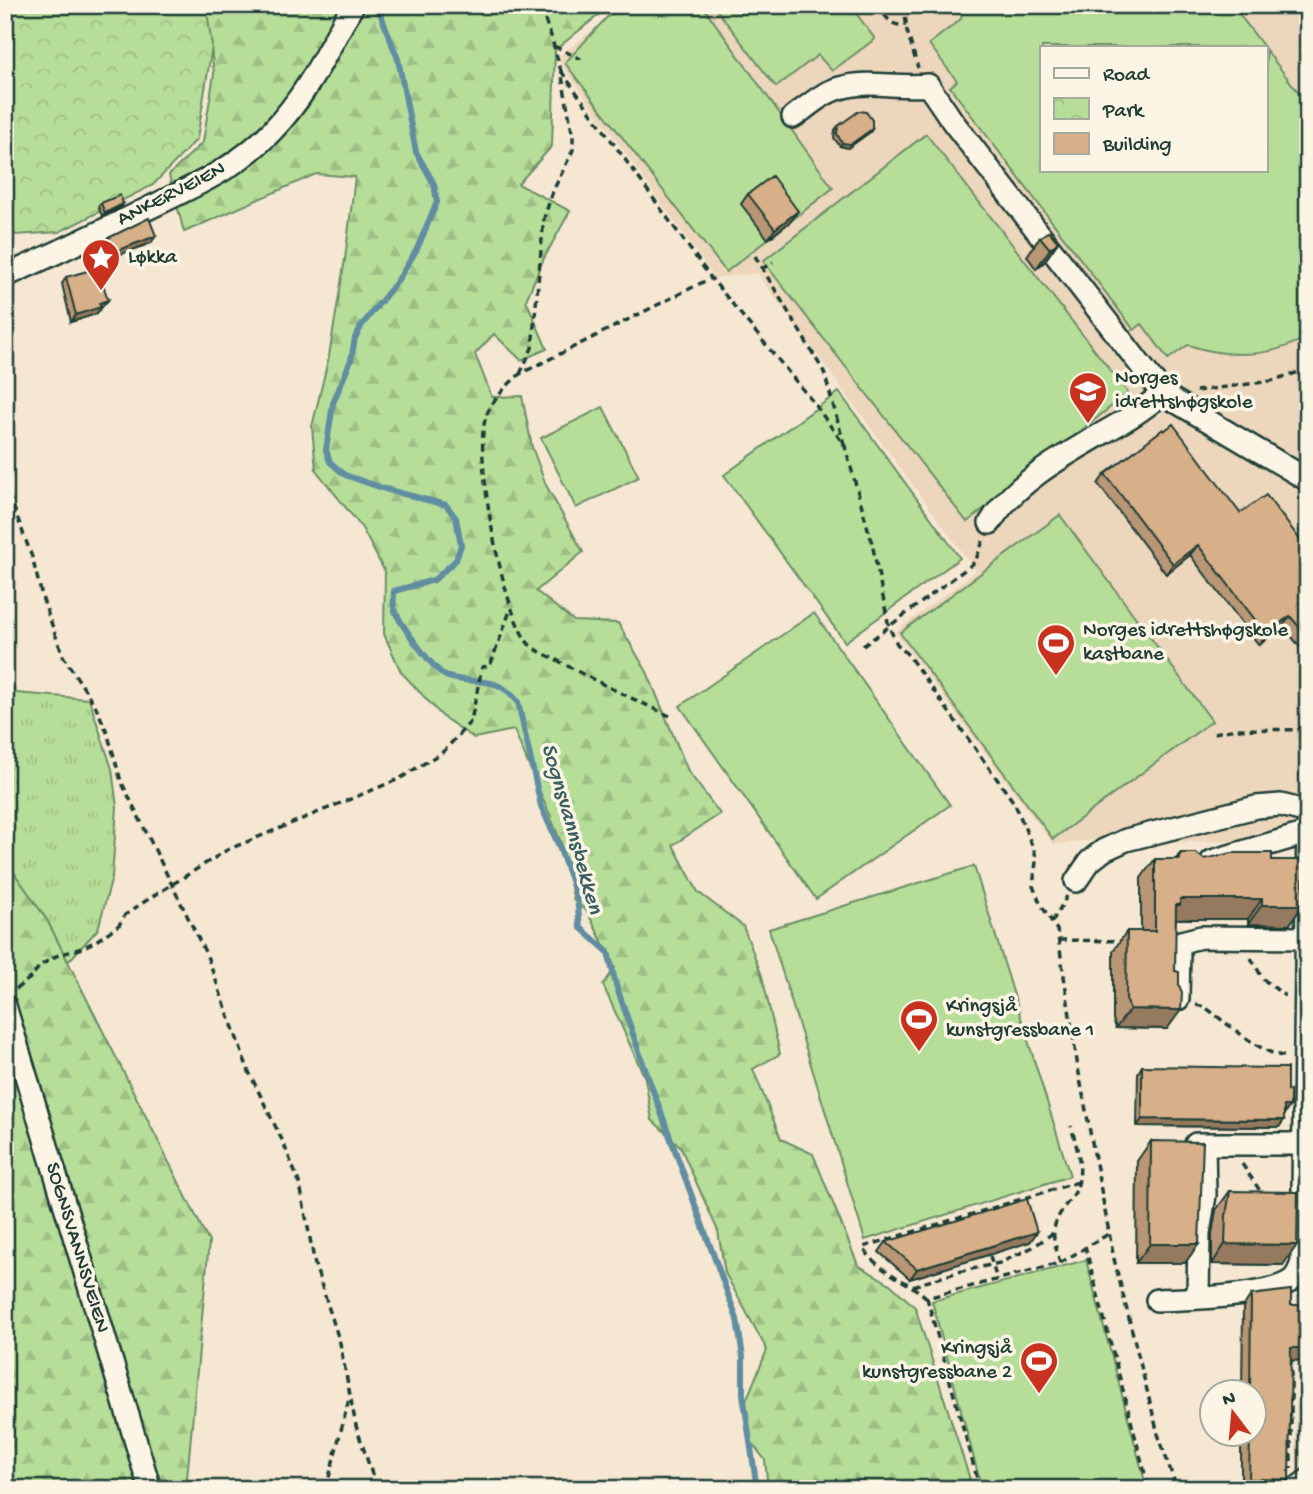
<svg xmlns="http://www.w3.org/2000/svg" width="1313" height="1494" font-family="'Gochi Hand',sans-serif">
	<style>
		.built { fill: #ecd6bc; fill-rule: evenodd }
		.grass { fill: url(#grass-tufts); stroke: #6b8e66; stroke-width: 2 }
		.forest { fill: url(#forest-firs); stroke: #6b8e66; stroke-width: 2 }
		.park { fill: url(#park-crowns); stroke: #6b8e66; stroke-width: 2 }
		.pitch { fill: #b7de99; stroke: #6b8e66; stroke-width: 2 }
		.lines { fill: none; stroke-linecap: round; stroke-linejoin: round }
		.stream { stroke: #608da1; stroke-width: 6 }
		.minor-casing { stroke: #1f3d34; stroke-width: 26 }
		.path { stroke: #1f3d34; stroke-width: 3.5; stroke-dasharray: 7 5; stroke-linecap: butt }
		.minor { stroke: #fcf5e5; stroke-width: 21 }
		.wall { fill: #b99675; stroke: #1f3d34; stroke-width: 2 }
		.shaded-wall { fill: #967a5f; stroke: #1f3d34; stroke-width: 2 }
		.building { fill: #d7af88; stroke: #1f3d34; stroke-width: 2 }
		.labels { text-anchor: middle; dominant-baseline: central; stroke-width: 7; stroke-linejoin: round; paint-order: stroke }
		.street-label { font-size: 21px; fill: #1f3d34; stroke: #fcf5e5 }
		.poi-label { font-size: 21px; fill: #1f3d34; stroke: #fcf5e5; text-anchor: start }
		.water-label { font-size: 23px; font-style: italic; fill: #3a5e62; stroke: #fcf5e5 }
	</style>
	<defs>
		<pattern id="grass-tufts" width="24" height="20" patternUnits="userSpaceOnUse" patternTransform="scale(1.75)"><rect width="24" height="20" fill="#b7de99"/><path d="M3 7l-1-3M5 7V3M7 7l1-3M15 17l-1-3M17 17v-4M19 17l1-3" fill="none" stroke="#9dbf84"/></pattern>
		<pattern id="forest-firs" width="22" height="20" patternUnits="userSpaceOnUse" patternTransform="scale(1.75)"><rect width="22" height="20" fill="#b7de99"/><path d="M5 1l3.5 6h-7zM16 11l3.5 6h-7z" fill="#9dbf84"/></pattern>
		<pattern id="park-crowns" width="20" height="18" patternUnits="userSpaceOnUse" patternTransform="scale(1.75)"><rect width="20" height="18" fill="#b7de99"/><path d="M2 6a3 3 0 1 1 6 0M12 15a3 3 0 1 1 6 0" fill="none" stroke="#9dbf84"/></pattern>
	</defs>
	<rect width="100%" height="100%" fill="#f5e7d2"/>
	<filter id="ink" filterUnits="userSpaceOnUse"><feTurbulence type="fractalNoise" baseFrequency=".0143" numOctaves="2"/><feDisplacementMap in="SourceGraphic" scale="14" xChannelSelector="R" yChannelSelector="G"/><feConvolveMatrix kernelMatrix="1 2 1 2 8 2 1 2 1" color-interpolation-filters="sRGB"/></filter>
	<g filter="url(#ink)">
		<path class="built" d="M625,5H1308V839L1150,843L1090,840L1054,845L895,632L976,571L757,273L715,278L557,58ZM1042,47H1266V170H1042Z
			M1308,1273V1472L1296,1481L1297,1283Z"/>
		<path class="grass" d="M5,672L16,693L89,699L112,769L117,807L112,877L98,929L68,962L47,920L12,870L5,809Z"/>
		<path class="forest" d="M206,5H611L555,50L552,146L518,184L570,211L543,260L526,300L547,349L521,360L494,334L475,354L492,397L522,396L532,447L546,485L583,552L536,591L574,621L618,623L647,672L688,771L720,814L673,845L698,892L743,926L762,976L780,1054L753,1069L781,1139L813,1154L858,1265L890,1284L915,1307L973,1489H768L765,1460L748,1438L746,1401L767,1350L725,1273L718,1231L680,1146L652,1120L645,1078L603,985L615,968L587,911L574,901L561,842L514,730L474,738L443,717L401,672L384,634L385,572L362,528L316,470L312,427L329,356L345,259L355,177L316,174L184,232L169,175L203,142L214,74Z
			M5,809L12,870L47,920L209,1242L186,1489H5Z"/>
		<path class="park" d="M5,5H206L212,46L197,139L153,185L59,232L16,235L5,225Z"/>
		<path class="pitch" d="M629,5H702L833,188L726,272L565,63L607,17Z
			M713,5H850L875,39L832,71L818,55L776,87Z
			M963,5H1232L1264,47H1042V170H1266V50L1308,105V336C1270,359 1229,358 1188,345L1168,359L1142,324L1134,330L950,87L957,81L929,44L961,19Z
			M926,134L1128,393L967,522L763,261Z
			M839,392L960,558L845,642L724,475Z
			M603,407L639,477L576,508L541,438Z
			M1060,515L1212,721L1053,839L900,633Z
			M814,613L950,805L816,899L680,706Z
			M974,866L1070,1176L865,1240L769,929Z
			M1086,1260L1147,1489H982L932,1301Z"/>
		<g class="lines">
			<path class="stream" d="M377,5L398,59L416,152L434,184L437,202L417,249L398,280L362,325L355,338L351,360L333,403L326,450L330,462L345,475L385,489L446,505L456,518L461,545L456,560L434,580L394,591C394,596 393,603 394,608C398,621 435,673 448,677C477,685 497,674 518,702L541,806L558,844L577,897L580,927L608,952L616,985L644,1066L737,1319L743,1357V1394L757,1489"/>
			<defs>
				<path id="minor" d="M793,117C807,107 823,92 840,88C869,79 899,89 928,85L953,122L1163,394L1308,480
					M5,276C51,256 96,234 141,212C191,187 232,172 272,131C308,94 328,49 353,5
					M990,523C1018,476 1081,447 1127,419C1140,412 1151,402 1163,394
					M1212,861L1307,833
					M1076,881L1090,861L1104,850L1126,840L1256,807L1281,805L1308,812
					M1178,999L1179,950L1181,942L1201,937L1305,938
					M5,1006L150,1489
					M1196,1144H1303
					M1198,1298L1199,1233L1205,1195L1204,1144
					M1157,1300C1186,1299 1270,1297 1292,1280C1297,1276 1300,1268 1302,1262L1308,824
					M1296,1489L1308,1480"/>
			</defs>
			<use href="#minor" class="minor-casing"/>
			<path class="path" d="M877,5C887,17 890,27 906,25
				M904,5L907,31L918,68
				M554,46L581,59
				M561,71L711,278L813,402L845,446L872,543L889,627L897,644L908,655L1015,804L1035,853L1036,862L1033,886L1040,903L1057,930L1078,1068L1114,1259L1158,1434L1177,1489
				M755,256L824,372L844,444
				M762,269L773,262
				M520,374L532,348L544,218L553,191L573,150V137L561,71L551,36L539,5
				M1196,391L1271,381L1308,369
				M5,484L32,557L43,600L63,656L96,707L107,732L121,781L207,956L249,1072L283,1142L300,1185L315,1265L340,1343L356,1426L377,1489
				M863,646L975,562L983,541
				M670,716C631,698 592,680 555,659C547,655 534,650 528,643C503,613 474,458 485,420C490,402 506,386 520,374L711,278
				M1214,733L1236,729L1308,730
				M1052,922L1067,896
				M1059,940L1123,941
				M1251,958L1263,979L1285,996
				M16,989L30,978L41,965L56,956L82,948L96,941L119,925L125,915L144,902L227,850L399,779L444,751L471,721L482,667L490,666L511,608
				M1196,1005L1205,1007C1224,1021 1263,1055 1284,1056
				M1242,1164L1263,1195
				M1085,1246L1149,1489
				M990,1256L997,1280
				M1060,1263C1052,1233 1049,1229 1067,1203C1072,1197 1077,1191 1078,1184C1083,1164 1076,1145 1071,1126
				M913,1286L958,1272L1000,1263L1033,1247L1053,1233
				M927,1298C906,1279 877,1272 863,1247L1078,1182
				M1291,1358V1469
				M326,1489L349,1399
				M980,1489L927,1298L1060,1263L1110,1233"/>
			<use href="#minor" class="minor"/>
		</g>
		<path class="wall" d="M838,126L872,129L870,132L848,148L840,146L834,138L835,130Z
			M748,194L798,211L791,221L768,239L741,204Z
			M101,203L123,204L121,207L102,216L98,206Z
			M1040,237L1058,242L1044,262L1036,269L1027,256Z
			M100,242L151,243L100,262L95,249Z
			M66,277L108,300L96,314L71,322L62,284Z
			M1105,474L1240,513L1308,550V657L1283,626L1259,645L1190,555L1166,574L1098,484Z
			M1180,853L1204,859L1272,860L1303,905L1289,925L1248,924V919H1176L1167,1029L1116,1028L1113,1019V951L1127,931H1141V878L1155,859H1176Z
			M1142,1066L1285,1113H1284V1120L1279,1127L1137,1126L1138,1073Z
			M1151,1141L1185,1263H1136L1137,1161Z
			M1230,1191L1283,1265L1212,1264V1234L1216,1210Z
			M1037,1232L1030,1242L910,1279L879,1252L886,1242Z
			M1251,1295L1291,1305H1308V1361L1290,1360L1283,1489H1241V1434H1254V1392H1242L1243,1307Z"/>
		<path class="shaded-wall" d="M872,129L870,132L848,148L840,146L842,143Z
			M123,204L121,207L102,216L105,213Z
			M798,211L791,221L768,239L775,229Z
			M156,236L151,243L100,262L105,255Z
			M1058,242L1044,262L1036,269L1050,249Z
			M108,300L96,314L71,322L76,315L99,303Z
			M1198,545L1190,555L1166,574L1173,564Z
			M1290,616L1283,626L1259,645L1266,634Z
			M1180,899H1262L1248,919H1170Z
			M1262,905H1303L1289,925L1248,924Z
			M1130,1009L1181,1010L1167,1029L1116,1028Z
			M1284,1106H1290L1285,1113H1279Z
			M1142,1119L1284,1120L1279,1127L1137,1126Z
			M1037,1232L1030,1242L910,1279L917,1269Z
			M1150,1244H1199L1185,1263H1136Z
			M1225,1244L1297,1245L1283,1265L1212,1264Z
			M1291,1348H1308V1361L1282,1360Z
			M1249,1479L1289,1480L1283,1489H1243Z"/>
		<path class="building" d="M859,111L866,112L872,120V129L851,144L842,143L837,134L838,126Z
			M772,176L798,211L775,229L748,194Z
			M120,195L123,204L105,213L101,203Z
			M149,218L156,236L105,255L100,242Z
			M1049,231L1058,242L1050,249L1040,237Z
			M98,268L108,300L99,303L101,307L76,315L66,277Z
			M1173,424L1240,513L1266,495L1308,550V638L1290,616L1266,634L1198,545L1173,564L1105,474L1163,429L1164,431Z
			M1180,853H1196L1204,859L1232,853H1272V860H1303V905H1262V899H1180V905H1176L1175,971L1179,972V985L1182,993L1181,1010L1130,1009L1126,999L1127,931H1155V859H1180Z
			M1142,1066L1287,1068V1091L1290,1090V1106H1284V1120L1142,1119Z
			M1151,1141L1203,1142L1199,1244H1150Z
			M1230,1191L1298,1192L1297,1245L1225,1244L1226,1215Z
			M1027,1199L1037,1232L917,1269L886,1242Z
			M1291,1290V1305H1308V1348H1291L1289,1480L1249,1479L1250,1434H1254V1392H1250L1251,1295Z"/>
	</g>
	<defs>
		<symbol id="sight-pin" viewBox="-11 -11 22 30"><path d="M0 17L-7.5 6A9.5 9.5 0 1 1 7.5 6Z" fill="#c8321e" stroke="#fcf5e5"/><path d="M0-6L1.8-2.2L6-1.7L2.9 1.2L3.7 5.4L0 3.3L-3.7 5.4L-2.9 1.2L-6-1.7L-1.8-2.2Z" fill="#fff"/></symbol>
		<symbol id="university-pin" viewBox="-11 -11 22 30"><path d="M0 17L-7.5 6A9.5 9.5 0 1 1 7.5 6Z" fill="#c8321e" stroke="#fcf5e5"/><path d="M0-5L7-2L0 1L-7-2ZM-4 1L0 2.5L4 1V4Q0 6-4 4Z" fill="#fff"/></symbol>
		<symbol id="stadium-pin" viewBox="-11 -11 22 30"><path d="M0 17L-7.5 6A9.5 9.5 0 1 1 7.5 6Z" fill="#c8321e" stroke="#fcf5e5"/><path d="M0-5a6.5 5 0 1 0 0 10a6.5 5 0 1 0 0-10ZM-3.5-1.8h7v3.6h-7Z" fill="#fff"/></symbol>
	</defs>
	<g fill-rule="evenodd">
		<use href="#sight-pin" x="79" y="236" width="44" height="60"/>
		<use href="#university-pin" x="1066" y="369" width="44" height="60"/>
		<use href="#stadium-pin" x="1034" y="621" width="44" height="60"/>
		<use href="#stadium-pin" x="897" y="997" width="44" height="60"/>
		<use href="#stadium-pin" x="1017" y="1339" width="44" height="60"/>
	</g>
	<g class="labels">
		<g class="street-label">
			<text transform="translate(172 195) rotate(-27)">ANKERVEIEN</text>
			<text transform="translate(76 1248) rotate(73)">SOGNSVANNSVEIEN</text>
		</g>
		<g class="poi-label">
			<text x="128" y="258">Løkka</text>
			<text x="1115" y="379">Norges<tspan x="1115" dy="24">idrettshøgskole</tspan></text>
			<text x="1083" y="631">Norges idrettshøgskole<tspan x="1083" dy="24">kastbane</tspan></text>
			<text x="946" y="1007">Kringsjå<tspan x="946" dy="24">kunstgressbane 1</tspan></text>
			<text x="1012" y="1349" text-anchor="end">Kringsjå<tspan x="1012" dy="24">kunstgressbane 2</tspan></text>
		</g>
		<g class="water-label">
			<text transform="translate(571 829) rotate(74)">Sognsvannsbekken</text>
		</g>
	</g>
	<rect width="1313" height="1494" fill="none" stroke="#fcf5e5" stroke-width="28"/>
	<rect x="14" y="14" width="1285" height="1466" fill="none" stroke="#1f3d34" stroke-width="2.5" filter="url(#ink)"/>
	<rect x="1040" y="46" width="228" height="126" fill="#fcf5e5" stroke="#a4ab9e" stroke-width="2"/>
	<rect x="1054" y="68" width="35" height="10" fill="#fcf5e5" stroke="#a4ab9e" stroke-width="2"/>
	<text x="1103" y="80" font-size="21" fill="#1f3d34">Road</text>
	<rect x="1054" y="98" width="35" height="21" fill="url(#park-crowns)" stroke="#a4ab9e" stroke-width="2"/>
	<text x="1103" y="116" font-size="21" fill="#1f3d34">Park</text>
	<rect x="1054" y="133" width="35" height="21" fill="#d7af88" stroke="#a4ab9e" stroke-width="2"/>
	<text x="1103" y="150" font-size="21" fill="#1f3d34">Building</text>
	<g transform="translate(1233 1413) rotate(344)"><circle r="33" fill="#fcf5e5" stroke="#a4ab9e" stroke-width="2"/>
	<path d="M0-5L12 26L0 18L-12 26Z" fill="#c8321e"/>
	<text y="-10" font-size="19" font-weight="bold" text-anchor="middle" fill="#1f3d34">N</text>
	</g>
</svg>
